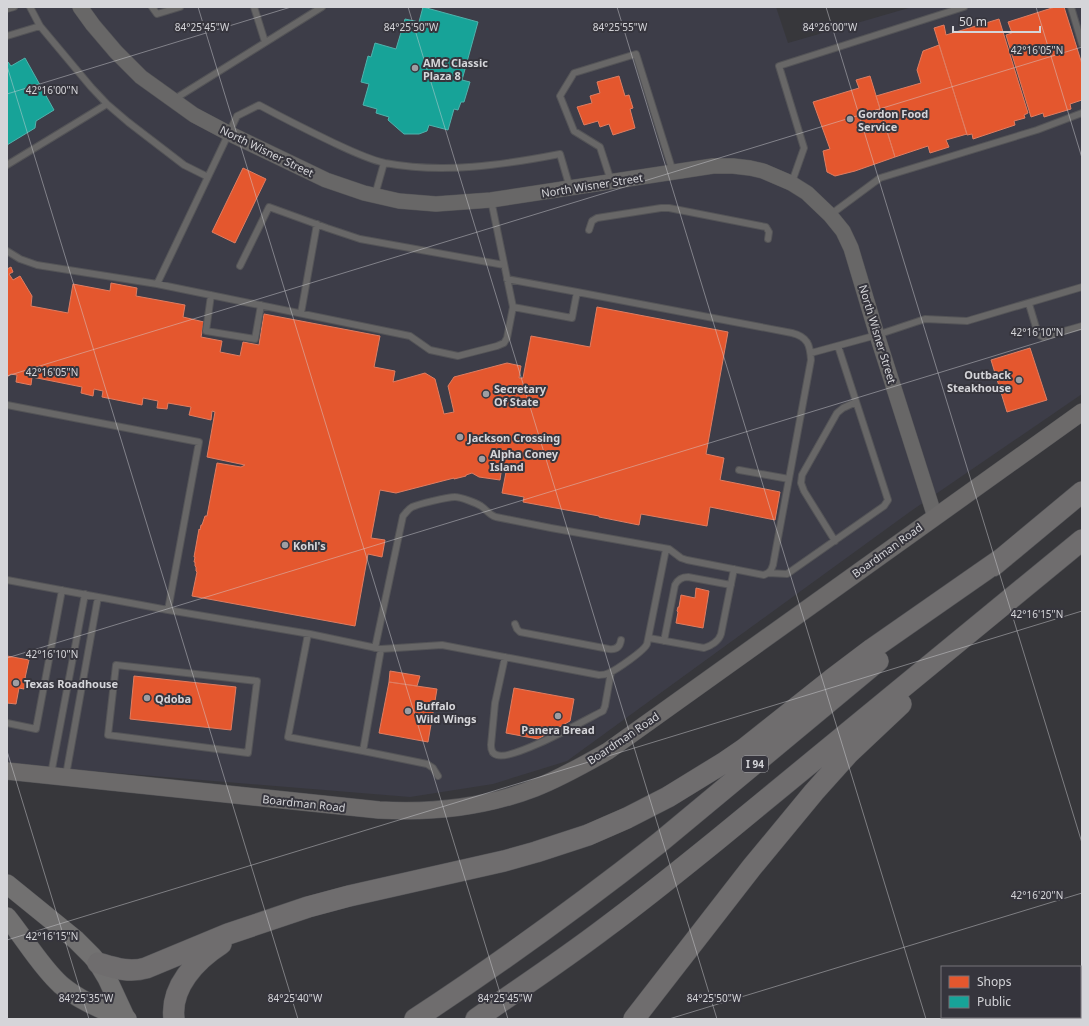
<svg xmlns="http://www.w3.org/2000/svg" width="1089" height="1026" font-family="'Noto Sans',sans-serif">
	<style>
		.built { fill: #3d3d48 }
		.shops { fill: #e4572e; stroke: #e07d61 }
		.public { fill: #17a398; stroke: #50b2ac }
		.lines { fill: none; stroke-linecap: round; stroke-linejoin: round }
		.service-casing { stroke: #545457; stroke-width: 8 }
		.tertiary-casing { stroke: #545457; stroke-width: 16 }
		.secondary-casing { stroke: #545457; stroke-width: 18 }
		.primary-casing { stroke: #545457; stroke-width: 20 }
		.motorway-casing { stroke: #545457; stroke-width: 22 }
		.service { stroke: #686767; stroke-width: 6 }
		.tertiary { stroke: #686767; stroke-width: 15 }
		.secondary { stroke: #6c6a6a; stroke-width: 17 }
		.primary { stroke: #727171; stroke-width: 19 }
		.motorway { stroke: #6f6d6e; stroke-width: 21 }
		.ticks { fill: none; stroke: #d5d5d9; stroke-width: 1; stroke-opacity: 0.45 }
		.poi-dot { fill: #9e9ea2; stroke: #36353d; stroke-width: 1.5 }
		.labels { text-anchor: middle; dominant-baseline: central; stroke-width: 4; stroke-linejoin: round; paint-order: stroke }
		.shield { fill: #36353d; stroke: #a5a5aa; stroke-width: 1 }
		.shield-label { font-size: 10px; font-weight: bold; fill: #d5d5d9 }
		.poi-label { font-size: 11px; font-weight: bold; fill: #d5d5d9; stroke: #36353d; text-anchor: start }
		.street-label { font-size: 11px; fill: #d5d5d9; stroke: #36353d }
		.ticks-label { font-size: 10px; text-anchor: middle; fill: #d5d5d9; stroke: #36353d; stroke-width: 4; stroke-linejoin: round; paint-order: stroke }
	</style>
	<rect width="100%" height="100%" fill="#37373b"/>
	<path class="built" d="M7,7H776L788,43L912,7H1082V394L911,511L567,761L493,784L410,797L7,764Z"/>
	<path class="shops" d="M1055,7H1064L1082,64V100L1070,104L1071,109L1044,117L1043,113L1031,117L1006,35L1012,33L1008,22Z
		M999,19L1028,113L1024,115L1025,118L1014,121L1015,125L973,139L972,134L967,135L934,28L944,25L946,35Z
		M939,45L967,134L946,140L949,147L930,153L928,146L895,157L876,96L921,83L917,70L923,51Z
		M619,76L625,96L629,95L633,108L630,109L635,128L613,135L609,124L600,127L598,121L584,125L577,107L592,103L590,96L600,93L597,82Z
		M870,76L895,157L855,171L835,176L827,172L823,151L830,149L813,102L859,88L856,80Z
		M243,168L266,179L235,243L212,232Z
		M11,267L13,272L9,274L13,280L20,276L32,296L31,306L68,313L73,284L110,291L111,283L137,288L136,296L185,305L183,317L204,322L201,337L222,341L220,352L240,356L243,342L259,345L264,314L380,336L374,367L395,371L393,382L425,373L435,379L444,414L454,412L448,386L454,377L507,363L521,366L519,378H523L531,336L590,347L597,307L728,332L706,454L724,458L720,480L780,492L775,520L710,507L707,526L641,514L639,525L599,517V516L523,502L524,497L502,493L507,467L502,466L500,480L479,477L472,473L466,475V476L454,479V478L396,493L380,490L371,538L385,540L382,557L368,554L355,626L192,596L197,572L196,571V567L195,566V562H194L195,557H194L199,529L200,530L201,525H202L205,516H207L217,463L241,467L245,465L207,457L215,412L212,411L211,420L189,415L191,407L168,403L167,409L157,408L158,401L143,398L142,405L102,397L103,391L94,389L93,396L81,393L82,387L32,377L31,385L16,382L17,375L11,374L7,377V269Z
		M1030,348L1047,400L1007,412L991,360Z
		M696,588L709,591L703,628L676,623L678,612L677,611L678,607H679L681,595L695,598Z
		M7,656L29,660L25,678H26L24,689L19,688L16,704L7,703Z
		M390,671L420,676L417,686L389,682Z
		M134,676L236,687L231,730L130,719Z
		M389,682L437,689L428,742L379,733Z
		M514,688L574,699L570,721L538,739L506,733Z"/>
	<path class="public" d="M423,7L478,22L462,80L470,82L464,102H461L458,110L454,109L448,130L429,125L427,131L419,134H404L388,120L389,117L376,113L377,109L363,105L369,84L361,82L368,56L371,57L375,43L396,49L405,19L419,22Z
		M25,58L54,110L36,121L35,128L7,145V63L8,62L11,66Z"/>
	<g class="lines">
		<defs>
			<path id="service" d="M30,7L40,26L91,87L107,104L128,122L184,165L208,177
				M152,7L157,14L180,7
				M254,7L265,42
				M1071,7L1082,44
				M7,9L14,7
				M7,36L40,26
				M173,100L322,7
				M7,165L107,104
				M611,181L600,147L574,131L560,96L574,73L636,54L673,172
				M792,182L804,148L779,66L964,7
				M375,195L384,163
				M830,215L880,178L1037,130L1082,113
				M589,230L592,221L597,218L661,208H669L766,227L769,232L768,239
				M7,251L20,259L37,265L157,284L410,336L430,350L458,356L497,346L504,343L507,338L513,307L491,200
				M240,266L269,207L327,228L360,239L504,265
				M507,279L577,292
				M157,284L237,116L259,105C283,118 307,130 332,142C349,150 367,159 385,163C443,174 503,165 560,154L570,188
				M211,295L206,331L255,339L261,305
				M1029,304L1038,334L1043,337L1082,326
				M513,307L572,318L577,292L792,333C808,337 810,345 811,360L773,565L771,570L768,573
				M301,313L317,224
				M811,353L877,335L925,319L967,321L1082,287
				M7,405L199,442L168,610
				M739,470L789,479
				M835,541L804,491L801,483L802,475L837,413L843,408L856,402
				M7,580L168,610L310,634L381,649L442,645L599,675C602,675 605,675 609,673C616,670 644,651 647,644L666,549
				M515,624L517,629L520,632L609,649C616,650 620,647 621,640
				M308,634L288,737L363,751
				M649,638L704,648C711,646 719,641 721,634L734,569
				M664,641L675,585C678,579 682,577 688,577L731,585
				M375,648L403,516C406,513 408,509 412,507C419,504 447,497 455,497C461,497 476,503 481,506C487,510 489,515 496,517L551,528L669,549L681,558L687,560L764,575L768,573L787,574L884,506L888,500L838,346
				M381,649L363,751L427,764L433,768L438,776
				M505,657L495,703L491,745C491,750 492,754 497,755C513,761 585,720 603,711L605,706L611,672
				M116,665L257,681L248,753L108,735Z
				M7,723L36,729L62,590
				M51,774L85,594
				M66,775L98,597"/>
			<path id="tertiary" d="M80,7L93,25L116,52L141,77L194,115L228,133L326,180L364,193L399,201L436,204L491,200L713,166H733L750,168L763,171L791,183L807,193L830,215L843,231L851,248L877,335L935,517"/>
			<path id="secondary" d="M7,771L379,810C432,813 486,807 535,788C561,778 585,764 608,751L1082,412"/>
			<path id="primary" d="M7,884L76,940L92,956L98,963L107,978L126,1019
				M7,917C25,939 40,966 61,985C80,1001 104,1011 127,1019"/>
			<path id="motorway" d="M993,566L1082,492
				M98,963C115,968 129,973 146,968L228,934L308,907L349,896L504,861L536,852L588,835L627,818L668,797L725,762L744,749L831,680L872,649L1004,557
				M174,1019C170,987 196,960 221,944
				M415,1019C499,964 580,905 659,843L878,661
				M476,1019C519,989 563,960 605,928C643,900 680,870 717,840L1082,540
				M634,1019L752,867L814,792L849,753L901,704"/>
		</defs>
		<use href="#service" class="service-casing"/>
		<use href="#tertiary" class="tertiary-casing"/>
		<use href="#secondary" class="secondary-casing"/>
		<use href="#primary" class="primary-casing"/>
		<use href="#motorway" class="motorway-casing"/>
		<use href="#service" class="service"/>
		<use href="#tertiary" class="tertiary"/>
		<use href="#secondary" class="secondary"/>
		<use href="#primary" class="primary"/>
		<use href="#motorway" class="motorway"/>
	</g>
	<path class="ticks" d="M198,7L508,1019M408,7L717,1019M617,7L926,1019M826,7L1082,843M1036,7L1082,158M7,66L298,1019M7,94L291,7M7,376L1082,47M7,658L1082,329M7,751L89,1019M7,940L1082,611M669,1019L1082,893"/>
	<g class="poi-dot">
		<circle cx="415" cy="68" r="4"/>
		<circle cx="850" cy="119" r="4"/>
		<circle cx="1019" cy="380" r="4"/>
		<circle cx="486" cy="394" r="4"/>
		<circle cx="460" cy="437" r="4"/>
		<circle cx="482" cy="459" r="4"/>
		<circle cx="285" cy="545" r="4"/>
		<circle cx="16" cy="683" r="4"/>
		<circle cx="147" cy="698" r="4"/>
		<circle cx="408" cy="711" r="4"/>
		<circle cx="558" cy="716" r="4"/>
	</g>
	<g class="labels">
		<rect class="shield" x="742" y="756" width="26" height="16" rx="3"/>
		<g class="shield-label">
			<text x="755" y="764">I 94</text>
		</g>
		<g class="poi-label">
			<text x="423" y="62">AMC Classic<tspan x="423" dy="13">Plaza 8</tspan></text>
			<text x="858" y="113">Gordon Food<tspan x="858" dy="13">Service</tspan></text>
			<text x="1011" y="374" text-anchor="end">Outback<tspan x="1011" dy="13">Steakhouse</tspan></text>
			<text x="494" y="388">Secretary<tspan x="494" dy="13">Of State</tspan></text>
			<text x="468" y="437">Jackson Crossing</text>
			<text x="490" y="453">Alpha Coney<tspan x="490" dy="13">Island</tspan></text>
			<text x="293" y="545">Kohl's</text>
			<text x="24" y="683">Texas Roadhouse</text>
			<text x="155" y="698">Qdoba</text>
			<text x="416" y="705">Buffalo<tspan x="416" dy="13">Wild Wings</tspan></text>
			<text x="558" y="729" text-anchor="middle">Panera Bread</text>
		</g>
		<g class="street-label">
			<text transform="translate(267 151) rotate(26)">North Wisner Street</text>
			<text transform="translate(592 185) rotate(-9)">North Wisner Street</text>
			<text transform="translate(878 334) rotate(73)">North Wisner Street</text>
			<text transform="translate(887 550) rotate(-36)">Boardman Road</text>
			<text transform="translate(623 738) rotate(-34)">Boardman Road</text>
			<text transform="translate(304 803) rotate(6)">Boardman Road</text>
		</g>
	</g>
	<g class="ticks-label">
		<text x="202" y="31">84°25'45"W</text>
		<text x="411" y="31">84°25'50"W</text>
		<text x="620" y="31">84°25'55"W</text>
		<text x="830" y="31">84°26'00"W</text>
		<text x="1037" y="54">42°16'05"N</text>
		<text x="52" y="94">42°16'00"N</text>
		<text x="1037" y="336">42°16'10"N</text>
		<text x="52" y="376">42°16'05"N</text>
		<text x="1037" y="618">42°16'15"N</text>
		<text x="52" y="658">42°16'10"N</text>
		<text x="1037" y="899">42°16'20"N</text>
		<text x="52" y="940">42°16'15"N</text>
		<text x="86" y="1002">84°25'35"W</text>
		<text x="295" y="1002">84°25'40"W</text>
		<text x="505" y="1002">84°25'45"W</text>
		<text x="714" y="1002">84°25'50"W</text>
	</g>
	<rect width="1089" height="1026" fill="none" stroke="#d5d5d9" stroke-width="16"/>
	<rect x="941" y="966" width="140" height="52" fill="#36353d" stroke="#76757b"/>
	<rect x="949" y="976" width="20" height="12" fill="#e4572e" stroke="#76757b"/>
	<text x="977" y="986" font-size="12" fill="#d5d5d9">Shops</text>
	<rect x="949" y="996" width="20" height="12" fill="#17a398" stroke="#76757b"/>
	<text x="977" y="1006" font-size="12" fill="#d5d5d9">Public</text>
	<path d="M953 26v6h87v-6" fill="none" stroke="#d5d5d9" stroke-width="2"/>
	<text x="959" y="26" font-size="12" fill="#d5d5d9" stroke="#36353d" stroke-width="3" paint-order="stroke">50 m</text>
</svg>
